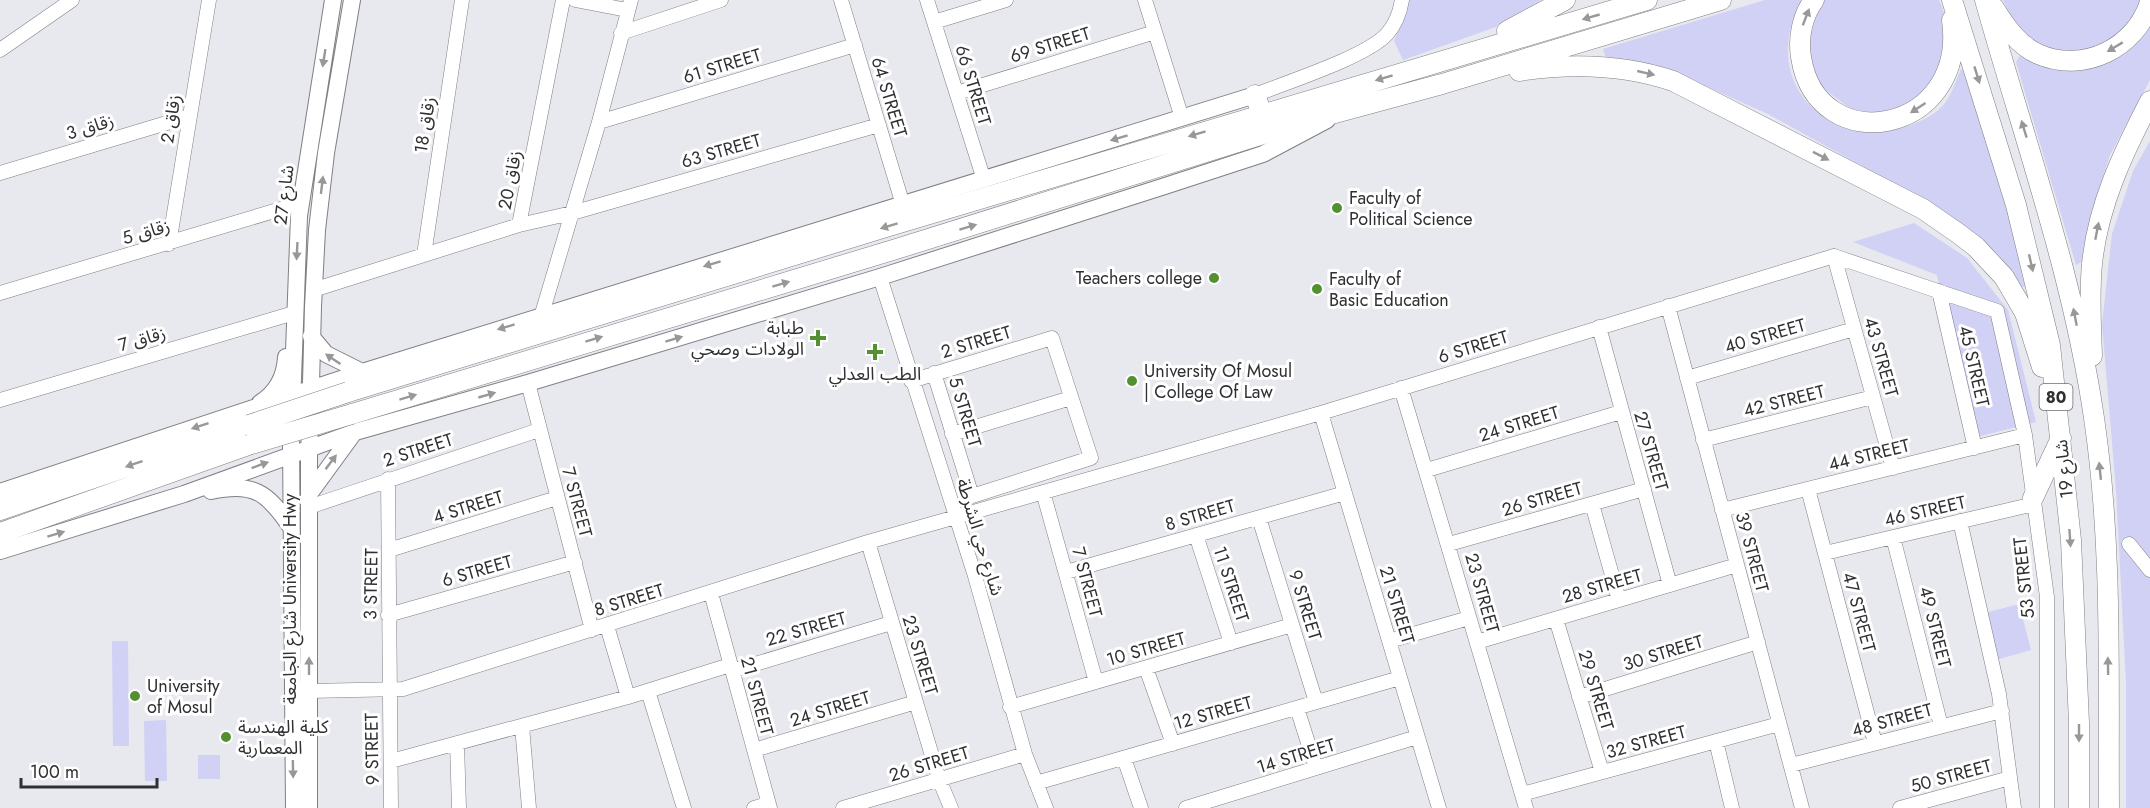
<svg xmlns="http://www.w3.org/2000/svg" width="2150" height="808" font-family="Jost,'Noto Sans Arabic',sans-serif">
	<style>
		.green { fill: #d1d0f5 }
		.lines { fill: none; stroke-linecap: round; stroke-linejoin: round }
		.minor-casing { stroke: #7f7f85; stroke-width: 15 }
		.major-casing { stroke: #7f7f85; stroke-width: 18 }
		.highway-casing { stroke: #7f7f85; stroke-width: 21 }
		.minor { stroke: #fff; stroke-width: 14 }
		.major { stroke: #fff; stroke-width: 16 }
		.highway { stroke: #fff; stroke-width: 20 }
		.highway-bridge-casing { stroke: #7f7f85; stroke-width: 21; stroke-linecap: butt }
		.highway-bridge { stroke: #fff; stroke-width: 20 }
		.oneway { fill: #989899 }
		.poi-dot { fill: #529030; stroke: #fff; stroke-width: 2 }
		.labels { text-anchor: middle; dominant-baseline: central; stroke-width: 6; stroke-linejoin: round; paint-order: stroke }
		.shield { fill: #fff; stroke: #6e6e70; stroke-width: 1.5 }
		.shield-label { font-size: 16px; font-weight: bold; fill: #303033 }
		.street-label { font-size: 18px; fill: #303033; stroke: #fff }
		.poi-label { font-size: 18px; fill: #303033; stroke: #fff; text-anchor: start }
	</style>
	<rect width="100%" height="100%" fill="#e8e8ef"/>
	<path class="green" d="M1405,0H1541L1507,23L1403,60L1394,41L1404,12Z
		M1765,0H1803C1755,78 1829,156 1911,125C1924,120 1936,114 1945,103C1952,94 1956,80 1961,69L1969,74L2028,286L2018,288L1938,208L1768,114L1681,75L1607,61L1603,49Z
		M1818,0H1939L1945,16L1949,51L1923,101L1879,114L1852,110L1819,85L1804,34Z
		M2003,0H2142L2133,23L2091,55L2043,52L2018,32Z
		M2150,25V80L2110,155L2094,205L2085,260L2076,265L2016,62L2022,52L2055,68Z
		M2150,141V808H2126V683L2116,490L2102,324L2112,234L2133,171Z
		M1914,223L1967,258L2008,310L2036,422L1973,438L1937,275L1853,242Z
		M2019,604L2031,650L1996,660L1985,613Z
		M112,641H128L129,746H113Z
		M166,720L167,781H145L144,721Z
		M198,755H220V779H198Z"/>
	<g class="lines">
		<defs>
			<path id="minor" d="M575,0L627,10
				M841,0L903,205
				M927,0L984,180
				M1145,0L1182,118
				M934,22L1006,0
				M621,33L721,0
				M0,50L72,0
				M957,93L1155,32
				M1255,95C1287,82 1366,57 1387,34C1395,25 1400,12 1402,0
				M599,122L855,45
				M0,173L190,116
				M519,225L572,213L879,125
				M169,244L209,0
				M424,255L462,0
				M1834,256L1893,468
				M880,277L975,576L1025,754L1046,808
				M313,290L519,225L563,0
				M1939,291L1975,448
				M0,293L301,203
				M1668,306L1802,808
				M541,317L599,122L631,0
				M1599,327L1670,585
				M1687,378L1854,329
				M911,381L1052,338L1091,458L972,496L934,373
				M528,383L592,630
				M1401,388L1526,808
				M0,400L294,313
				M1321,413L1439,808
				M952,434L1071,398
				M1703,440L1873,397
				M1427,470L1621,412
				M388,479L391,808
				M1808,489L1875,743
				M1043,492L1096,682
				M1592,504L1619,600
				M309,507L539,430
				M1722,510L2025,435
				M1259,518L1316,702
				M1960,521L1999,694L2014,808
				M1196,535L1231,643
				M1893,537L1941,726
				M868,542L939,779L951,808
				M1449,544L1644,489
				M2129,544L2150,570
				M389,550L557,498
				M1825,553L2034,504
				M1066,572L1345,493
				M711,593L770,808
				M388,615L575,562
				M1556,619L1602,772
				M607,626L628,697
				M1389,641L1469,618
				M1477,642L1737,565
				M1146,668L1173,744
				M732,671L891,623
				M309,691L403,689L868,542L1321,413L1834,256L1997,311L2025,435L2047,597V808
				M648,691L684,808
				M1579,697L1758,642
				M1010,707L1292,625
				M1297,708L1316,768
				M522,726L529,808
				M1716,741L1732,808
				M457,743L459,808
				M754,750L916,702
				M1124,758L1141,808
				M391,761L628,697L730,665
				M1791,765L2002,711
				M1036,783L1400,678
				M1522,794L1779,724
				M754,808L768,804
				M843,808L1025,754
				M1186,808L1417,737
				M1900,808L2010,778"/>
			<path id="major" d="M311,336L326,354L362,372
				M260,403C276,393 285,377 286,357
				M292,405L299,216L333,0
				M291,443L294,808
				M211,491C253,482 267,492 290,526
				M0,492L362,372L1255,95
				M310,493L353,434
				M0,551L184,494L355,432L528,383L880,277L1165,186L1263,154L1327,120
				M309,808V460L313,307L317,230L326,153L352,0"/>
			<path id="highway" d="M1814,0C1802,16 1798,38 1801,57C1817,161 1968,135 1952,20
				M1952,0L2016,205L2050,345L2071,540L2079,723V808
				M1985,0C2024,139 2073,274 2094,418C2113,547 2108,678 2109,808
				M1994,8C2005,26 2018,45 2038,54C2083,74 2136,48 2150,2
				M1507,31L1565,0
				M1519,71C1571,63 1622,64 1673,81L1923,209L1959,234L1976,247L2004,277L2025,313L2042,367
				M1255,95L1262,114
				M2092,356C2091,325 2089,294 2092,264C2098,205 2123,153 2150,101
				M348,392L886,227L1647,0
				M352,414L893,250L1305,121L1442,84L1721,0
				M2033,498L2061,438
				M0,510L249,425
				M0,533L248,445"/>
		</defs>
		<use href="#minor" class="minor-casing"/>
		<use href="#major" class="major-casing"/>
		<use href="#highway" class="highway-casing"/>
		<use href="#minor" class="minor"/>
		<use href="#major" class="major"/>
		<use href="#highway" class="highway"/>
		<defs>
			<path id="highway-bridge" d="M249,425L348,392
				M248,445L352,414"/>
		</defs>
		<use href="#highway-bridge" class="highway-bridge-casing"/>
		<use href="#highway-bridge" class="highway-bridge"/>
	</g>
	<defs><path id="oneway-solid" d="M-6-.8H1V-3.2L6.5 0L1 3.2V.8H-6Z" transform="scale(1.5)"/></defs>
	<g class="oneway">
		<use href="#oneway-solid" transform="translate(1591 17) rotate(164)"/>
		<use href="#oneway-solid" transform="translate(1806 17) rotate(-69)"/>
		<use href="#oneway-solid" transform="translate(2115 47) rotate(149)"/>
		<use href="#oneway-solid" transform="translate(324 58) rotate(99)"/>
		<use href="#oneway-solid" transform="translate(1646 73) rotate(13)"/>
		<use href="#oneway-solid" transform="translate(1977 75) rotate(73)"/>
		<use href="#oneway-solid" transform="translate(1384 78) rotate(163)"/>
		<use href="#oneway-solid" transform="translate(1918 108) rotate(147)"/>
		<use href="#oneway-solid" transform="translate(2024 129) rotate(-107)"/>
		<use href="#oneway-solid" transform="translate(1197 134) rotate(163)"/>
		<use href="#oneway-solid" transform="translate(1119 138) rotate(163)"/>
		<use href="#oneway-solid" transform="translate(1821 156) rotate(27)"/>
		<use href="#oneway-solid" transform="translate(322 185) rotate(-83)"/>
		<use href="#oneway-solid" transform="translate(889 226) rotate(163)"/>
		<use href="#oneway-solid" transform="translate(968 227) rotate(-17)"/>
		<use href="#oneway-solid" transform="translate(2097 231) rotate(-79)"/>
		<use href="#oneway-solid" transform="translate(297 251) rotate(93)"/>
		<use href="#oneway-solid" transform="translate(2031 263) rotate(77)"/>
		<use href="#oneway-solid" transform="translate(712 264) rotate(163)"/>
		<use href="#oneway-solid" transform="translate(781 284) rotate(-17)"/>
		<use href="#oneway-solid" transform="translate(2075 317) rotate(-101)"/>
		<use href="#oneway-solid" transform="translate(506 327) rotate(163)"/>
		<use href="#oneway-solid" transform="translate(594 339) rotate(-17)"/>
		<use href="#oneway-solid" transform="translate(674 339) rotate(-17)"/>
		<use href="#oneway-solid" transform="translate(333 359) rotate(-146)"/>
		<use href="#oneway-solid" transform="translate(487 395) rotate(-16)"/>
		<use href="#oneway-solid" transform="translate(408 397) rotate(-17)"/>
		<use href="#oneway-solid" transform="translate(200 426) rotate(162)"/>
		<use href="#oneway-solid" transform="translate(331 462) rotate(-53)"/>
		<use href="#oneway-solid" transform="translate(134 464) rotate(161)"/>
		<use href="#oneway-solid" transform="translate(260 465) rotate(-20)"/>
		<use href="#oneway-solid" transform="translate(2100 471) rotate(-96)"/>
		<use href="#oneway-solid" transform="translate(56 534) rotate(-17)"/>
		<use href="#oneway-solid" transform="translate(2070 538) rotate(86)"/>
		<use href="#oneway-solid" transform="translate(309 666) rotate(-90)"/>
		<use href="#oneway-solid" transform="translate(2108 666) rotate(-91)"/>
		<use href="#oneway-solid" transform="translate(2079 733) rotate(90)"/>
		<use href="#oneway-solid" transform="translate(293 769) rotate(89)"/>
	</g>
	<g class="poi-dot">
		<circle cx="1337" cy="208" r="6"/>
		<circle cx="1214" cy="278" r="6"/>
		<circle cx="1317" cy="289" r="6"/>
		<path d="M815 329h6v6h6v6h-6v6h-6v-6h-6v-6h6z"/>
		<path d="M872 343h6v6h6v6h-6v6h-6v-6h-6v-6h6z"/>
		<circle cx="1132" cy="381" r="6"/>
		<circle cx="135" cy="696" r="6"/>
		<circle cx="226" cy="737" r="6"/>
	</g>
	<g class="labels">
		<rect class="shield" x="2039.5" y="384" width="33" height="26" rx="4.5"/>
		<g class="shield-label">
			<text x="2056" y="397">80</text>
		</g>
		<g class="street-label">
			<text transform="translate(1050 45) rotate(-17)">69 STREET</text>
			<text transform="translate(722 66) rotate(-17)">61 STREET</text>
			<text transform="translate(973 85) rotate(73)">66 STREET</text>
			<text transform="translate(889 97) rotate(73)">64 STREET</text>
			<text transform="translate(171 119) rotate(-81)">زقاق 2</text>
			<text transform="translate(425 125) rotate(-81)">زقاق 18</text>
			<text transform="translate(90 127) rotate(-17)">زقاق 3</text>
			<text transform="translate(721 151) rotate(-16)">63 STREET</text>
			<text transform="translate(510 180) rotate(-79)">زقاق 20</text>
			<text transform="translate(284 195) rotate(-83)">شارع 27</text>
			<text transform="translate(146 232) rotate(-16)">زقاق 5</text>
			<text transform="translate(1765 336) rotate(-16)">40 STREET</text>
			<text transform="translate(142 339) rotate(-16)">زقاق 7</text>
			<text transform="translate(976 342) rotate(-17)">2 STREET</text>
			<text transform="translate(1473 347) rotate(-17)">6 STREET</text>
			<text transform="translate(1881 357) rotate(74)">43 STREET</text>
			<text transform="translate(1974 366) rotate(77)">45 STREET</text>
			<text transform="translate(1784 401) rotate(-14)">42 STREET</text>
			<text transform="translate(965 412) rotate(73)">5 STREET</text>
			<text transform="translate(1519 424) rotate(-17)">24 STREET</text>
			<text transform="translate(418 450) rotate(-18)">2 STREET</text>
			<text transform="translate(1651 451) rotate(74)">27 STREET</text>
			<text transform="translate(1869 455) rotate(-14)">44 STREET</text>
			<text transform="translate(2064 469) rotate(-96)">شارع 19</text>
			<text transform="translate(1542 499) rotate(-16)">26 STREET</text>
			<text transform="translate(577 502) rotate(75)">7 STREET</text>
			<text transform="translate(468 507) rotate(-17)">4 STREET</text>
			<text transform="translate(1925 511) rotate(-13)">46 STREET</text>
			<text transform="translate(1200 515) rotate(-16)">8 STREET</text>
			<text transform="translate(980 537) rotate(73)">شارع حي الشرطة</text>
			<text transform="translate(1752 552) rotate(75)">39 STREET</text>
			<text transform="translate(477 571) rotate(-16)">6 STREET</text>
			<text transform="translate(2024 578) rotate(-96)">53 STREET</text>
			<text transform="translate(1087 582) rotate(75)">7 STREET</text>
			<text transform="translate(371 584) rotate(-89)">3 STREET</text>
			<text transform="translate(1231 584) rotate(72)">11 STREET</text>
			<text transform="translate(1602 586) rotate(-16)">28 STREET</text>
			<text transform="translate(1482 593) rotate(74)">23 STREET</text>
			<text transform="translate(290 599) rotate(-90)">شارع الجامعة University Hwy</text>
			<text transform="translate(629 600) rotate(-17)">8 STREET</text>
			<text transform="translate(1305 605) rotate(73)">9 STREET</text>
			<text transform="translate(1397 605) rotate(73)">21 STREET</text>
			<text transform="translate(1859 612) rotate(75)">47 STREET</text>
			<text transform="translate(1935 627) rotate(76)">49 STREET</text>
			<text transform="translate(806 629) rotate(-16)">22 STREET</text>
			<text transform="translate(1146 649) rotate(-16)">10 STREET</text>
			<text transform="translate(1663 653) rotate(-17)">30 STREET</text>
			<text transform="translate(920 655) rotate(73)">23 STREET</text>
			<text transform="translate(1596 690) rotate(73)">29 STREET</text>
			<text transform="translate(757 696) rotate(75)">21 STREET</text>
			<text transform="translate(830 709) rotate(-17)">24 STREET</text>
			<text transform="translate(1213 713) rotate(-16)">12 STREET</text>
			<text transform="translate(1892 720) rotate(-15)">48 STREET</text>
			<text transform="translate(1646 742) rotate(-15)">32 STREET</text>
			<text transform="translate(372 749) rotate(-91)">9 STREET</text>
			<text transform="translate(1296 756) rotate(-17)">14 STREET</text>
			<text transform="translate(929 764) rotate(-17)">26 STREET</text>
			<text transform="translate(1951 776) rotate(-15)">50 STREET</text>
		</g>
		<g class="poi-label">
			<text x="1349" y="198">Faculty of<tspan x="1349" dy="21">Political Science</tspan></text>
			<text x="1202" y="278" text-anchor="end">Teachers college</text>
			<text x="1329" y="279">Faculty of<tspan x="1329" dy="21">Basic Education</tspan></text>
			<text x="804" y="328" text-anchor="end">طبابة<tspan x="804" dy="21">الولادات وصحي</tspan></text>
			<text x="1144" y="371">University Of Mosul<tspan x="1144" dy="21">| College Of Law</tspan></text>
			<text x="875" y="374" text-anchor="middle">الطب العدلي</text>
			<text x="147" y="686">University<tspan x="147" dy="21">of Mosul</tspan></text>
			<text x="238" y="727">كلية الهندسة<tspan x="238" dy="21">المعمارية</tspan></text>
		</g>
	</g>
	<path d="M21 778v9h136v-9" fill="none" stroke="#303033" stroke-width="3"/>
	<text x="30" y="778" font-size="18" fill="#303033" stroke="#ffffff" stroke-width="4.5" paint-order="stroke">100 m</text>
</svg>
